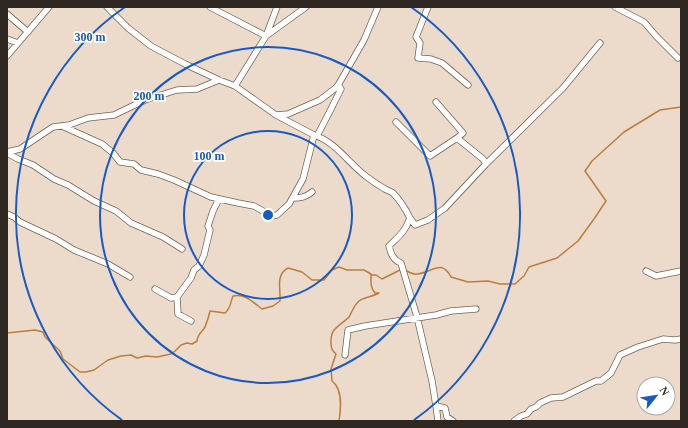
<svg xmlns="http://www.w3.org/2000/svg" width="688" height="428" font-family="'Times New Roman',serif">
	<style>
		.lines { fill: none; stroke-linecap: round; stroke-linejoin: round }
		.stream { stroke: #bd7e3d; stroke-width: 1.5 }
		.minor-casing { stroke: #726355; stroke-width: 7 }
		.minor { stroke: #fff; stroke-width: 5.5 }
		.ring { fill: none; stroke: #185ac5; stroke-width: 2 }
		.centre { fill: #185ac5; stroke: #fff; stroke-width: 2 }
		.ring-label { font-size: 12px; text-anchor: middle; font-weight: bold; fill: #185ac5; stroke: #fff; stroke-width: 3.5; stroke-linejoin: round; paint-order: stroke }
	</style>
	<rect width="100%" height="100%" fill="#ecdbcb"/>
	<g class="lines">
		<path class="stream" d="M405,270C409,272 413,275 417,274C432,273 441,258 451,277L468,282L488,281L500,284H515L524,276L529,267L557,258L578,241L594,219L606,201L585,171L592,161L624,132L660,110L681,107
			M7,333L35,330L43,332L45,337L60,351L63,359L80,372H86L94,370L108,360L121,356L131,355L137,358L146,356L157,357L171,354L175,351L181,345L187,343L192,344L197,341C197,335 202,332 205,327C207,322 209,316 210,311L225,313C231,308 230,303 233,296C244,293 253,302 262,309L273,306L280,301C281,289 275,275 288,268L302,272L312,280H324L332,270L339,267L347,270H364L371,274
			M339,421C341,408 343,389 332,381L331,369L336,354C332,351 331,348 331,344C330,327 339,327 349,317C352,312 354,305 359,301C362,298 374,296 379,293H375C370,287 371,282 371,275H376L382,279L402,269"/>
		<defs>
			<path id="minor" d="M210,7L266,36L306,7
				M428,7L416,37L420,43L418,58L431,59L442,63L468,85
				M615,7L644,22L656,36L678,58
				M7,14L28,32
				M7,39L18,43
				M7,56L49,7
				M235,86L266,36L277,7
				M436,102L463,133L457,138L483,159L486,164L563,88L600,43
				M276,115L288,114L320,100L337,87L364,40L378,7
				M396,122L430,156L457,138
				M62,126L102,144L113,153L120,162L134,164L141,170L158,174L174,180L211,197L238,203L254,206L272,216L277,215L289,204L303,179L314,135L276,115L235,86L219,80L185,64L151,46L128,28L107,7
				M314,135C336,142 349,164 367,177C372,181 378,185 385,189C387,190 390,191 393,193C400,200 406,210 410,218C405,232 399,236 389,246C391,254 393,260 401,263L417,317L432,381L436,406L445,408L447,417L453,421
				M317,136L330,111L341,89L338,85
				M7,152L20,149L53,127L69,125L88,118L114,115L145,100L177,90L197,89L219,80
				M7,153L18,159L33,165L54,179L68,185L94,201L116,211L131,223L163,237L182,249
				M293,198C301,198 306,197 312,192
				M7,214L14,217L20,222L56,239L74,250L108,264L130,277
				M410,218L415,225L428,220L445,208L486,164
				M646,271L656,276L681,271
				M155,289L171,298L177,297
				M191,321L178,314L177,297L191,278L194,270L199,266L204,255L210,230L208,226L213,211L219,199
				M345,355L348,330L365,326L436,315L451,311L476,309
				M436,406L438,421
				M514,421L521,416L527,414L531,409L536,407L540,403L551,398L563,397L596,381H601L611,373L620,355L638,347L663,339L675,340L681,339"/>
		</defs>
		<use href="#minor" class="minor-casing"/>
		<use href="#minor" class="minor"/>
	</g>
	<g class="ring">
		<circle cx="268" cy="215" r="84"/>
		<circle cx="268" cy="215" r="168"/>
		<path d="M122 420A252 252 0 0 1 125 7M411 7A252 252 0 0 1 414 420"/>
	</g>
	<circle cx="268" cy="215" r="6" class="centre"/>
	<g class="ring-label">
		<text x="90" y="41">300 m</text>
		<text x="149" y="100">200 m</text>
		<text x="209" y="160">100 m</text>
	</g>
	<rect width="688" height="428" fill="none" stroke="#2e2722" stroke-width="16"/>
	<g transform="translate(656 396) rotate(60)"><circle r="19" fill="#ffffff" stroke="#aba9a7"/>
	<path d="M0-3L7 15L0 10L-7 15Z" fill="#185ac5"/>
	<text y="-6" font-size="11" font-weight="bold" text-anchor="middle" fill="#2e2722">N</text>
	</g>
</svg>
